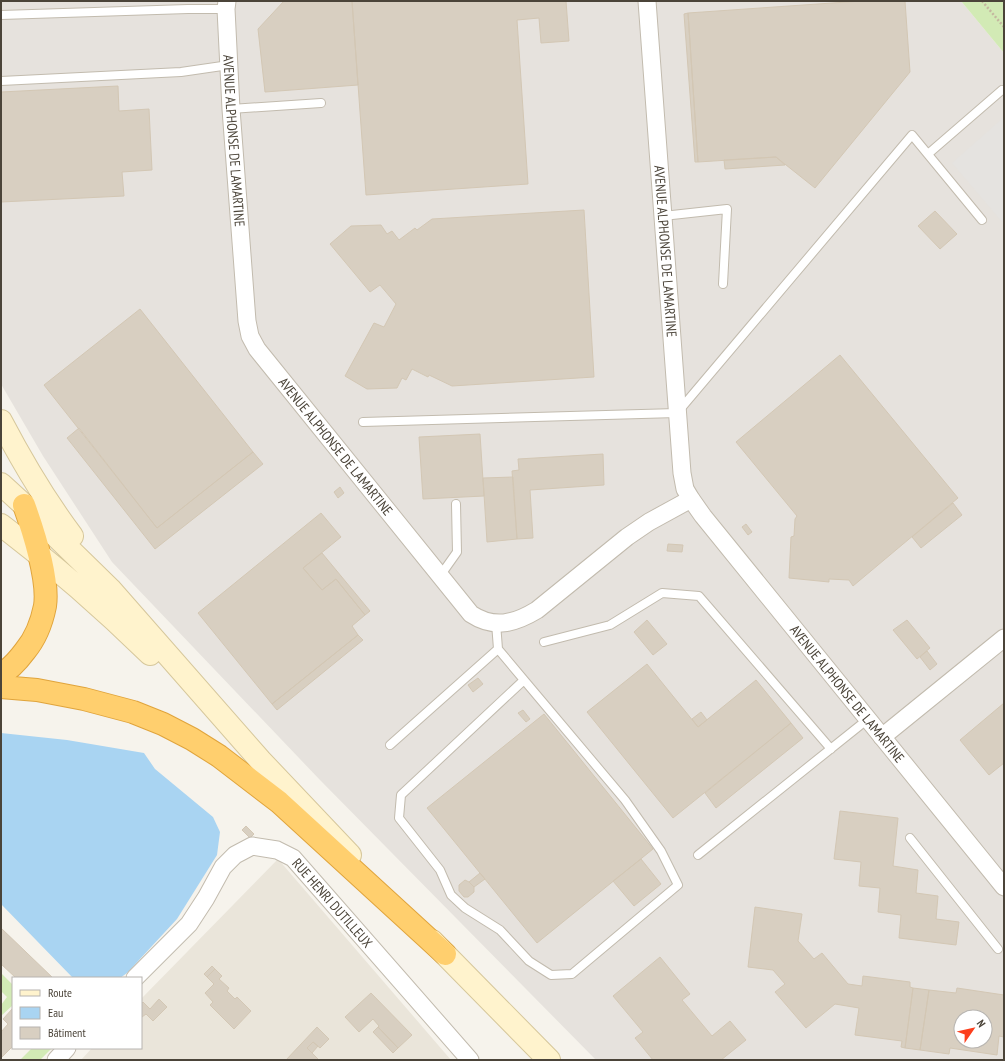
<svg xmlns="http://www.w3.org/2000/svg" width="1005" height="1061" font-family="'PT Sans Narrow',sans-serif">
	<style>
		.residential { fill: #eae5da }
		.industrial { fill: #e6e2dd; fill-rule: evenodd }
		.green { fill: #d2eab5 }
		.parking { fill: #e5e3e0 }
		.water { fill: #a9d4f2 }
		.building { fill: #d8cfc1; stroke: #d3c7b4; fill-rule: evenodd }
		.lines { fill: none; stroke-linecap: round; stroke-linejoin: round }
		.lane-casing { stroke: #c2bbae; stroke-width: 10 }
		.street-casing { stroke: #c2bbae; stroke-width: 19 }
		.secondary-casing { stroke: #d6c79b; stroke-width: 24 }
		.highway-casing { stroke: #e0a43c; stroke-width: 24 }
		.path { stroke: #c4b79f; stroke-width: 2.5; stroke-dasharray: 2 2; stroke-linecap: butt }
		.lane { stroke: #fff; stroke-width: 8 }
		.street { stroke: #fff; stroke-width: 17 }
		.secondary { stroke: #fff3cd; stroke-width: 22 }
		.highway { stroke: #ffcf6e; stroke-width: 22 }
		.labels { text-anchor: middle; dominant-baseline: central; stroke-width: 3; stroke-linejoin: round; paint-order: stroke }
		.street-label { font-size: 14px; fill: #4b4439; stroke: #fff }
	</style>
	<rect width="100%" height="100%" fill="#f6f3ec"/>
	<path class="residential" d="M278,859L451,1060H81L92,1048H141V999Z"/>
	<path class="industrial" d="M1,1H961L1004,53V1060H596L320,780L112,562L43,456L1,384ZM961,1017H985V1041H961Z"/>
	<path class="green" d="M961,1H1004V53Z
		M1,973L13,985V1005L1,1016V1005L7,997L1,991Z
		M32,1048H52L40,1060H20Z"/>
	<path class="parking" d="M1004,117V222L1003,223L952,163Z"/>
	<path class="water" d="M1,733L67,740L144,753L155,769L213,817L220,832L217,855L177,919L127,973L120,978H73L1,904Z"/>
	<path class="building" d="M284,1H352L358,85L265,92L258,29Z
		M352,1H566L569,41L541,43L539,18L517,20L528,184L366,195Z
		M861,1H905L910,72L815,188L776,157L698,162L688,13Z
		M688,13L698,162H695L684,14Z
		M118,86L119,111L149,109L152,170L122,172L124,196L1,202V92Z
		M776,157L785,165L725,169L724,160Z
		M584,210L594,377L452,386L429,375L428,377L412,369L406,380L402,378L397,388L367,389L345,376L374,323L384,327L396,304L380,285L370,292L330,244L351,226L381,225L387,234L392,231L399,240L415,228L417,230L432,219Z
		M935,211L957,234L940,249L918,226Z
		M140,309L253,452L157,528L44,385Z
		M840,355L958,498L853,586L849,580L829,579V582L789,578L791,537L794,536L795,519L797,516L736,442Z
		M79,428L157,528L253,452L263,464L155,549L67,438Z
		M480,434L484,496L423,499L419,437Z
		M603,454L604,485L530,490L533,538L517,539L512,471L519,470L518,459Z
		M513,477L517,539L487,542L483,478Z
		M340,487L344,493L338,498L334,492Z
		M953,503L962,515L921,548L912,537Z
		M321,513L341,537L303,568L322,590L336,579L365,615L352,626L358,635L272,704L198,613Z
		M746,524L752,532L748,535L742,527Z
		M668,544L683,545L682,552L667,551Z
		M322,553L370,611L365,615L336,579L322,590L303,568Z
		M647,620L667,644L653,655L634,632Z
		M907,620L930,648L917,659L893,630Z
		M358,635L363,640L277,710L272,704Z
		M927,651L937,664L930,670L920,657Z
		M647,664L698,727L756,680L791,723L673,818L587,712Z
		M478,678L483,684L473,692L468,685Z
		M1004,703V763L989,775L960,740Z
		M523,710L530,719L526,722L518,713Z
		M701,712L707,720L698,727L692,719Z
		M544,714L653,849L537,943L427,808Z
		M791,723L803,738L716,808L705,793Z
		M840,811L898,818L893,866L918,870L916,893L938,896L936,919L959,922L956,945L899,938L901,915L878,912L880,888L859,886L861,862L834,859Z
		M246,826L254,834L250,838L242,830Z
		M641,859L661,884L634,906L613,881Z
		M480,873L485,879L474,887L469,882Z
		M465,880L469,882L474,887V892L468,897H464L459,891V885Z
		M755,907L802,914L798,941L814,959L822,953L848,984L862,986L863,976L910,982V987L913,988L905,1048L901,1047L902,1041L855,1035L859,1008L835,1004L806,1028L775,992L785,984L773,970L748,967Z
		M1,928L53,978H16L1,964Z
		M660,957L690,994L682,1000L712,1036L730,1021L746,1040L721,1060H653L635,1038L643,1032L613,996Z
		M212,966L215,969L207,977L204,974Z
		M215,969L222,976L219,979L229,988L227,991L235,999L237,997L251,1011L234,1029L210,1005L213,1002L205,993L214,984L207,977Z
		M913,988L929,990L920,1050L905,1048Z
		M957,988L1004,995V1037L999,1036L997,1055L950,1048L949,1054L920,1050L929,990L956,993ZM961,1017H985V1041H961Z
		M371,993L412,1035L398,1048L378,1027L379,1026L373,1019L359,1032L345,1017Z
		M159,999L167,1007L153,1021L146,1014L142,1017L141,1016V1004L143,1002L150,1009Z
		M13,1008V1046L1,1058V1032L8,1024L3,1019Z
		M317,1027L329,1039L320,1048L313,1042L307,1048L318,1059L317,1060H286Z
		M378,1027L398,1048L393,1053L373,1032Z
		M313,1042L318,1046L312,1053L307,1048Z"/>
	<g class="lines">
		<defs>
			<path id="lane" d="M1,15L188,9H226
				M1,81L181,72L229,65
				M231,109L321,103
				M928,154L1002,90
				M663,216L727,209L723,284
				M363,422L677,413L912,135L982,220
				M440,576L457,552L456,504
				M544,642L610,625L662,593L699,596L831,749
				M498,649L524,680L401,795L399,818L440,870L451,895L465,908L500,930L529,961L551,975L572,974L678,885L661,851L625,800L524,680
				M390,745L498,649L496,623
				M910,838L998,949
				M698,855L868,719"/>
			<g id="street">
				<path id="s1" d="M227,1L226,9L231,109L247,321L250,336L257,349L471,614C494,629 514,624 537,610L627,537L649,522L691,499"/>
				<path id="s2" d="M647,1L682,473L685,489L691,499L703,516L1004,887"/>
				<path d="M882,737L1004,638"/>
				<path id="s3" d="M135,978L189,924L206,898L223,867L235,855L252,846L277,850L293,858L470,1060"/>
				<path d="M56,1060L67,1048"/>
			</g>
			<path id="secondary" d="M1,421C22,461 45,500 72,536
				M1,484L24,505L110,589L260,760L350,855
				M1,525C54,565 103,608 150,654
				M432,941L549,1060"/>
			<path id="highway" d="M1,674C11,669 19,659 25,651C35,639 42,621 45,606C49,580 33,530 24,505
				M1,687L37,690L84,699L133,712L163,724L192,739L219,756L279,802L445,954"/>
		</defs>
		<use href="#lane" class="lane-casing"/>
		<use href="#street" class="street-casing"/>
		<use href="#secondary" class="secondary-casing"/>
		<use href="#highway" class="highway-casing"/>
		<path class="path" d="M982,1L1004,27"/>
		<use href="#lane" class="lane"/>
		<use href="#street" class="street"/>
		<use href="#secondary" class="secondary"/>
		<use href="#highway" class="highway"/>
	</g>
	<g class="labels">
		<g class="street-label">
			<text stroke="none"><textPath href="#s1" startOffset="140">AVENUE ALPHONSE DE LAMARTINE</textPath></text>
			<text stroke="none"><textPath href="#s2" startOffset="251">AVENUE ALPHONSE DE LAMARTINE</textPath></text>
			<text stroke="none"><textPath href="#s1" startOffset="476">AVENUE ALPHONSE DE LAMARTINE</textPath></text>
			<text stroke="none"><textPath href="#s2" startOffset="751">AVENUE ALPHONSE DE LAMARTINE</textPath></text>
			<text stroke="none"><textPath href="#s3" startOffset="282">RUE HENRI DUTILLEUX</textPath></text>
		</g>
	</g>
	<rect width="1005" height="1061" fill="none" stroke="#4b4439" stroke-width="4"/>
	<rect x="12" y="977" width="130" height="72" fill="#ffffff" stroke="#b7b4b0"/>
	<rect x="20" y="990" width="20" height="6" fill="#fff3cd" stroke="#b7b4b0"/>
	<text x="48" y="997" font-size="12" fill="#4b4439">Route</text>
	<rect x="20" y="1007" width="20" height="12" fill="#a9d4f2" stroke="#b7b4b0"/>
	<text x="48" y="1017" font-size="12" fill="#4b4439">Eau</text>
	<rect x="20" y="1027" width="20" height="12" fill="#d8cfc1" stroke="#b7b4b0"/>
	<text x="48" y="1037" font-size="12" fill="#4b4439">Bâtiment</text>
	<g transform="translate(973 1029) rotate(56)"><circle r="19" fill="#ffffff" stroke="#b7b4b0"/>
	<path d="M0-3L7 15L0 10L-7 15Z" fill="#fc3f1d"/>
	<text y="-6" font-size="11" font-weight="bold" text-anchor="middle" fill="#4b4439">N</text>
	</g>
</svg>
